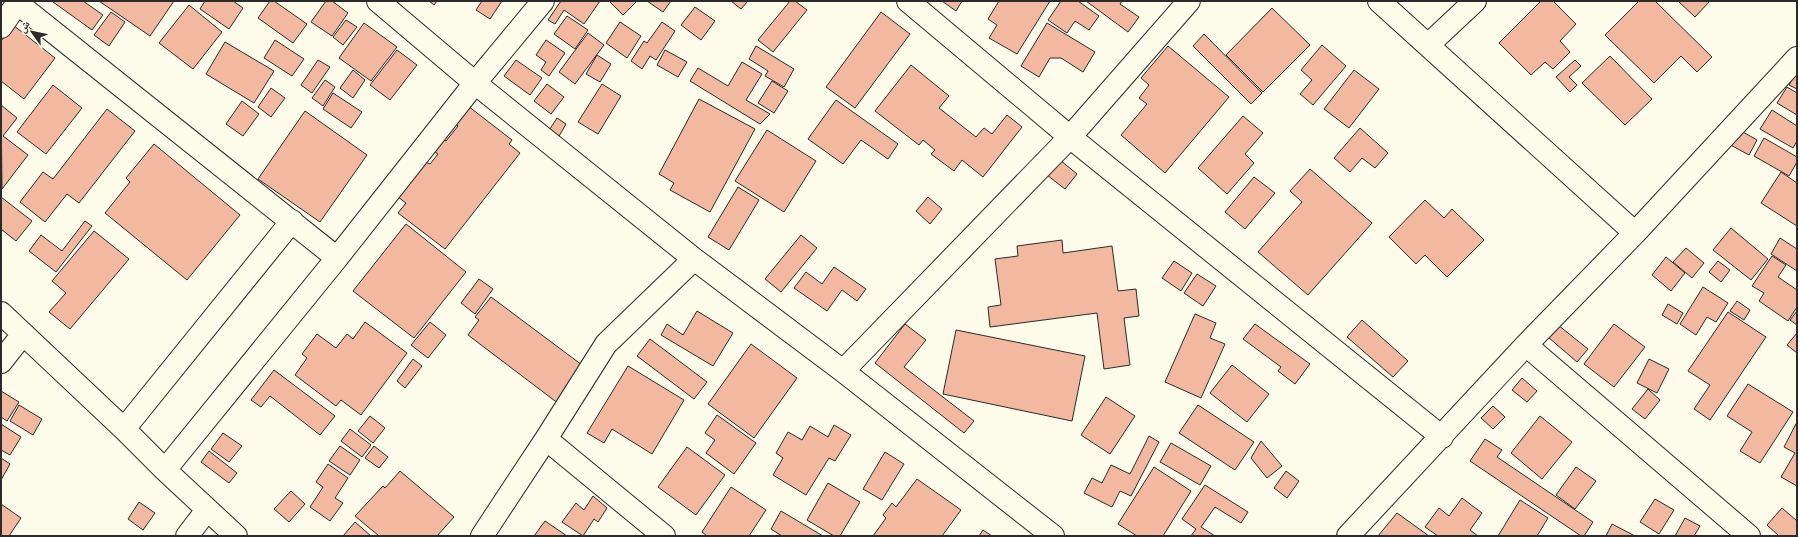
<svg xmlns="http://www.w3.org/2000/svg" width="1798" height="537" font-family="Karla,'Noto Naskh Arabic',sans-serif">
	<style>
		.building { fill: #f2b8a0; stroke: #2b2b2b }
		.lines { fill: none; stroke-linecap: round; stroke-linejoin: round }
		.minor-casing { stroke: #2b2b2b; stroke-width: 24 }
		.minor { stroke: #fdfbea; stroke-width: 22 }
	</style>
	<rect width="100%" height="100%" fill="#fdfbea"/>
	<path class="building" d="M54,1H83L103,15L92,30L53,2Z
		M99,1H174L150,36Z
		M205,1H233L243,8L229,29L200,9Z
		M270,1H274L307,24L293,43L258,18Z
		M326,1H332L348,13L332,36L311,22Z
		M429,1H437L434,5Z
		M482,1H502L490,19L476,10Z
		M561,1H600L584,24L564,10L555,24L548,20Z
		M609,1H637L623,15Z
		M647,1H671L663,12Z
		M731,1H748L741,9Z
		M790,1H795L807,10L773,52L758,40Z
		M942,1H962L956,11Z
		M999,1H1050L1017,54L989,38L997,25L988,19Z
		M1061,1H1078L1099,16L1089,30L1075,21L1067,33L1048,20Z
		M1086,1H1122L1120,4L1139,17L1128,32Z
		M1541,1H1553L1576,24L1560,41L1570,52L1553,69L1545,62L1531,75L1499,43Z
		M1639,1H1655L1712,57L1697,72L1681,56L1654,83L1605,35Z
		M1678,1H1710L1695,17Z
		M189,5L222,32L193,69L159,43Z
		M695,7L715,21L701,40L681,25Z
		M1272,8L1310,45L1263,92L1226,55Z
		M111,12L125,22L109,46L94,35Z
		M881,12L910,34L855,108L826,87Z
		M567,16L588,30L575,49L554,34Z
		M346,20L357,27L343,45L333,37Z
		M620,22L641,36L627,58L606,43Z
		M662,22L675,31L656,60L650,56L642,69L631,61L644,41L647,43Z
		M364,23L397,47L371,81L339,58Z
		M1047,23L1095,52L1083,72L1061,58H1050L1039,77L1021,66Z
		M13,25L55,58L24,99L1,81V41Z
		M588,33L604,45L575,84L559,72Z
		M1204,34L1262,93L1251,104L1193,46Z
		M275,40L304,59L292,76L264,58Z
		M546,40L565,53L549,76L541,70L546,62L536,55Z
		M225,42L274,71L254,103L206,74Z
		M1322,45L1346,66L1313,105L1300,94L1312,80L1301,70Z
		M756,46L794,69L784,87L765,76L768,71L749,59Z
		M1168,46L1229,97L1165,173L1121,135L1147,104L1139,98L1149,85L1141,78Z
		M397,50L417,65L390,100L370,85Z
		M665,50L687,62L678,77L657,65Z
		M597,55L611,64L600,82L586,74Z
		M1610,56L1652,99L1625,125L1582,83Z
		M318,60L330,67L312,93L301,85Z
		M516,60L542,78L530,95L504,76Z
		M1575,60L1581,66L1569,77L1577,85L1570,92L1556,77Z
		M742,62L762,74L746,100L770,114L760,124L690,81L698,68L728,86Z
		M911,65L949,96L939,108L976,137L984,128L992,134L1007,115L1022,127L983,177L962,160L954,171L931,154L935,150L923,140L919,145L875,111Z
		M353,70L365,80L353,98L340,88Z
		M1354,70L1379,89L1349,128L1324,109Z
		M1797,71V89L1789,85Z
		M325,80L335,87L323,106L312,98Z
		M772,81L788,91L774,113L758,103Z
		M547,84L564,97L551,114L534,101Z
		M602,84L621,96L598,134L578,122Z
		M53,85L82,108L46,154L17,132Z
		M1787,87L1797,93V115L1777,103Z
		M271,88L285,98L271,117L258,107Z
		M333,93L362,112L351,128L323,109Z
		M699,99L755,129L710,212L670,190L674,183L659,174Z
		M836,100L898,144L888,159L861,140L843,164L808,139Z
		M242,101L259,114L243,136L226,124Z
		M1,105L17,118L3,136L28,155L2,189Z
		M468,106L512,140L509,144L520,153L445,249L398,213L406,203L398,197L426,162L430,164L438,154L431,149L440,137L446,141L458,126L455,123Z
		M107,109L135,131L79,203L67,194L45,222L20,202L43,172L53,179Z
		M1772,110L1797,126V141L1793,148L1760,129Z
		M305,111L367,155L320,222L258,179Z
		M1243,116L1263,133L1245,154L1254,163L1227,194L1198,168Z
		M557,118L566,124L558,138L548,132Z
		M1360,128L1388,153L1375,168L1362,158L1350,172L1334,158Z
		M1736,128L1757,140L1749,155L1727,143Z
		M767,130L816,161L784,212L735,181Z
		M1764,138L1797,157V162L1789,176L1754,156Z
		M154,144L240,215L187,280L105,213L130,182L126,178Z
		M1060,160L1077,174L1065,189L1047,175Z
		M1310,169L1372,223L1308,295L1258,252L1302,202L1290,191Z
		M1781,172L1797,183V226L1761,203Z
		M1254,177L1275,193L1245,229L1225,212Z
		M738,187L759,200L729,250L708,237Z
		M1,197L32,221L16,241L1,229Z
		M928,197L942,209L930,224L916,211Z
		M1425,200L1444,218L1452,209L1484,240L1447,277L1425,255L1416,264L1389,237Z
		M85,221L92,226L56,272L29,251L41,235L62,251Z
		M406,224L466,272L414,338L353,291Z
		M1731,228L1768,259L1751,280L1713,250Z
		M94,231L129,259L70,329L49,312L66,293L52,281Z
		M801,235L817,248L781,292L765,279Z
		M1780,238L1797,249V271L1771,254Z
		M1062,240L1063,253L1112,246L1118,291L1136,289L1139,316L1124,318L1130,365L1104,369L1097,313L990,327L988,307L1001,305L995,259L1018,256L1017,246Z
		M1686,248L1704,263L1692,278L1673,262Z
		M1772,256L1786,265L1778,277L1797,290V307L1788,321L1759,301L1764,293L1752,286Z
		M1666,257L1685,273L1671,291L1652,275Z
		M1174,261L1192,273L1181,291L1162,278Z
		M1718,261L1730,270L1721,282L1709,272Z
		M834,267L866,289L857,301L842,290L827,311L794,288L806,272L822,284Z
		M1197,274L1216,286L1203,306L1184,293Z
		M479,279L493,289L475,314L461,303Z
		M1703,287L1728,303L1716,322L1707,317L1696,335L1680,324Z
		M491,297L586,368L559,404L468,335L479,320L475,317Z
		M1737,301L1750,310L1744,320L1730,311Z
		M1668,304L1683,313L1677,324L1662,315Z
		M697,311L733,333L713,366L661,335L667,324L683,335Z
		M1797,311V325L1790,320Z
		M1728,312L1766,337L1710,420L1694,409L1710,385L1688,371Z
		M1195,314L1216,323L1210,338L1225,344L1201,398L1165,382Z
		M1362,320L1408,361L1393,377L1347,337Z
		M365,322L407,353L361,415L341,400L336,406L295,375L307,358L302,354L317,334L336,348L347,334L353,339Z
		M430,322L446,335L428,358L411,345Z
		M905,324L926,340L904,367L974,421L964,433L875,363Z
		M1255,324L1310,364L1295,384L1278,371L1281,367L1243,339Z
		M1614,324L1645,347L1614,387L1584,364Z
		M1558,325L1588,349L1577,362L1548,337Z
		M956,330L1085,356L1072,421L943,394Z
		M1797,333V353L1787,345Z
		M650,339L707,382L694,399L637,356Z
		M751,344L797,378L754,438L708,404Z
		M413,359L422,366L405,388L397,381Z
		M1649,359L1669,369L1657,393L1637,383Z
		M1232,365L1269,394L1247,422L1210,393Z
		M628,366L684,400L652,454L612,429L604,443L587,433Z
		M274,370L335,416L320,435L270,396L261,407L251,400Z
		M1522,378L1537,391L1527,402L1512,390Z
		M1748,384L1793,412L1760,463L1740,451L1752,432L1727,416Z
		M1648,389L1660,400L1645,419L1632,409Z
		M1,391L19,402L7,421L1,417Z
		M1106,397L1135,416L1110,454L1081,435Z
		M19,405L42,419L33,435L10,421Z
		M1198,405L1254,442L1235,470L1179,433Z
		M1493,406L1505,417L1493,429L1481,418Z
		M717,415L756,443L734,474L706,453L715,440L705,433Z
		M370,416L385,428L373,443L358,431Z
		M1540,416L1572,442L1542,479L1511,453Z
		M1797,422V486L1781,477L1795,453L1784,447Z
		M1,424L21,437L10,455L1,450Z
		M834,425L851,435L835,461L829,458L806,495L773,475L783,458L776,453L788,432L802,440L810,426L828,437Z
		M350,429L371,445L362,457L341,441Z
		M223,433L242,446L229,462L211,449Z
		M1149,436L1159,442L1131,496L1120,491L1112,507L1084,493L1092,478L1102,483L1111,465L1130,474Z
		M1485,439L1502,450L1497,457L1593,522L1584,536H1581L1470,461Z
		M1261,441L1282,466L1267,478L1251,458Z
		M1171,443L1211,466L1200,485L1160,462Z
		M340,446L360,460L350,475L329,461Z
		M374,446L388,457L379,468L365,458Z
		M687,447L725,475L696,515L658,487Z
		M209,451L237,473L229,483L201,462Z
		M885,452L904,464L882,500L863,489Z
		M1,458L10,464L1,480Z
		M328,464L348,478L335,498L343,503L330,521L310,507L323,487L316,482Z
		M1154,467L1191,491L1163,536H1137L1118,524Z
		M1576,467L1596,481L1575,509L1556,495Z
		M400,471L454,517L437,536H379L355,516L383,486L385,488Z
		M1286,471L1299,481L1287,498L1274,488Z
		M917,479L961,510L942,536H873L886,518L883,515L892,503L896,507Z
		M828,483L860,502L840,536H834L807,520Z
		M1205,485L1248,512L1241,523L1215,507L1201,527L1215,536H1191L1196,529L1182,519Z
		M731,487L766,510L749,536H707L702,532Z
		M291,491L305,504L289,522L274,509Z
		M593,496L607,508L598,522L594,519L583,536L562,522L576,503L584,510Z
		M1462,498L1482,513L1470,530L1478,536H1438L1425,527L1439,508L1449,516Z
		M1655,499L1674,510L1659,534L1640,522Z
		M1520,500L1548,518L1537,536H1498Z
		M139,502L155,513L143,530L128,519Z
		M1,504L21,518L9,536H1Z
		M1782,508L1797,521V536H1779L1767,525Z
		M781,511L823,536H782L771,529Z
		M1397,513L1429,536H1378Z
		M1685,518L1700,526L1694,536H1675Z
		M545,521L567,536H534Z
		M355,522L371,536H343Z
		M1612,524L1635,536H1606Z
		M983,530L992,536H979Z"/>
	<g class="lines">
		<defs>
			<path id="minor" d="M378,1L475,83L694,259L606,344L546,439L482,536
				M908,1L1070,137L1442,437
				M1379,1L1635,233
				M17,3L337,258L475,83L543,1
				M1,27L19,1
				M1428,45L1475,1
				M694,259L843,371L1053,536
				M1,313L124,429
				M1526,345L1749,536
				M1,362L23,334
				M843,371L1070,137L1189,1
				M546,439L664,536
				M165,470L337,258
				M187,536L207,510
				M236,536L165,470L124,429L292,221
				M1348,536L1526,345L1635,233L1797,58"/>
		</defs>
		<use href="#minor" class="minor-casing"/>
		<use href="#minor" class="minor"/>
	</g>
	<rect width="1798" height="537" fill="none" stroke="#2b2b2b" stroke-width="4"/>
	<g transform="translate(32 32) rotate(303)" stroke="#fdfbea" stroke-width="3" paint-order="stroke">
	<path d="M0-3L7 15L0 10L-7 15Z" fill="#2b2b2b"/>
	<text y="-6" font-size="11" font-weight="bold" text-anchor="middle" fill="#2b2b2b">ش</text>
	</g>
</svg>
